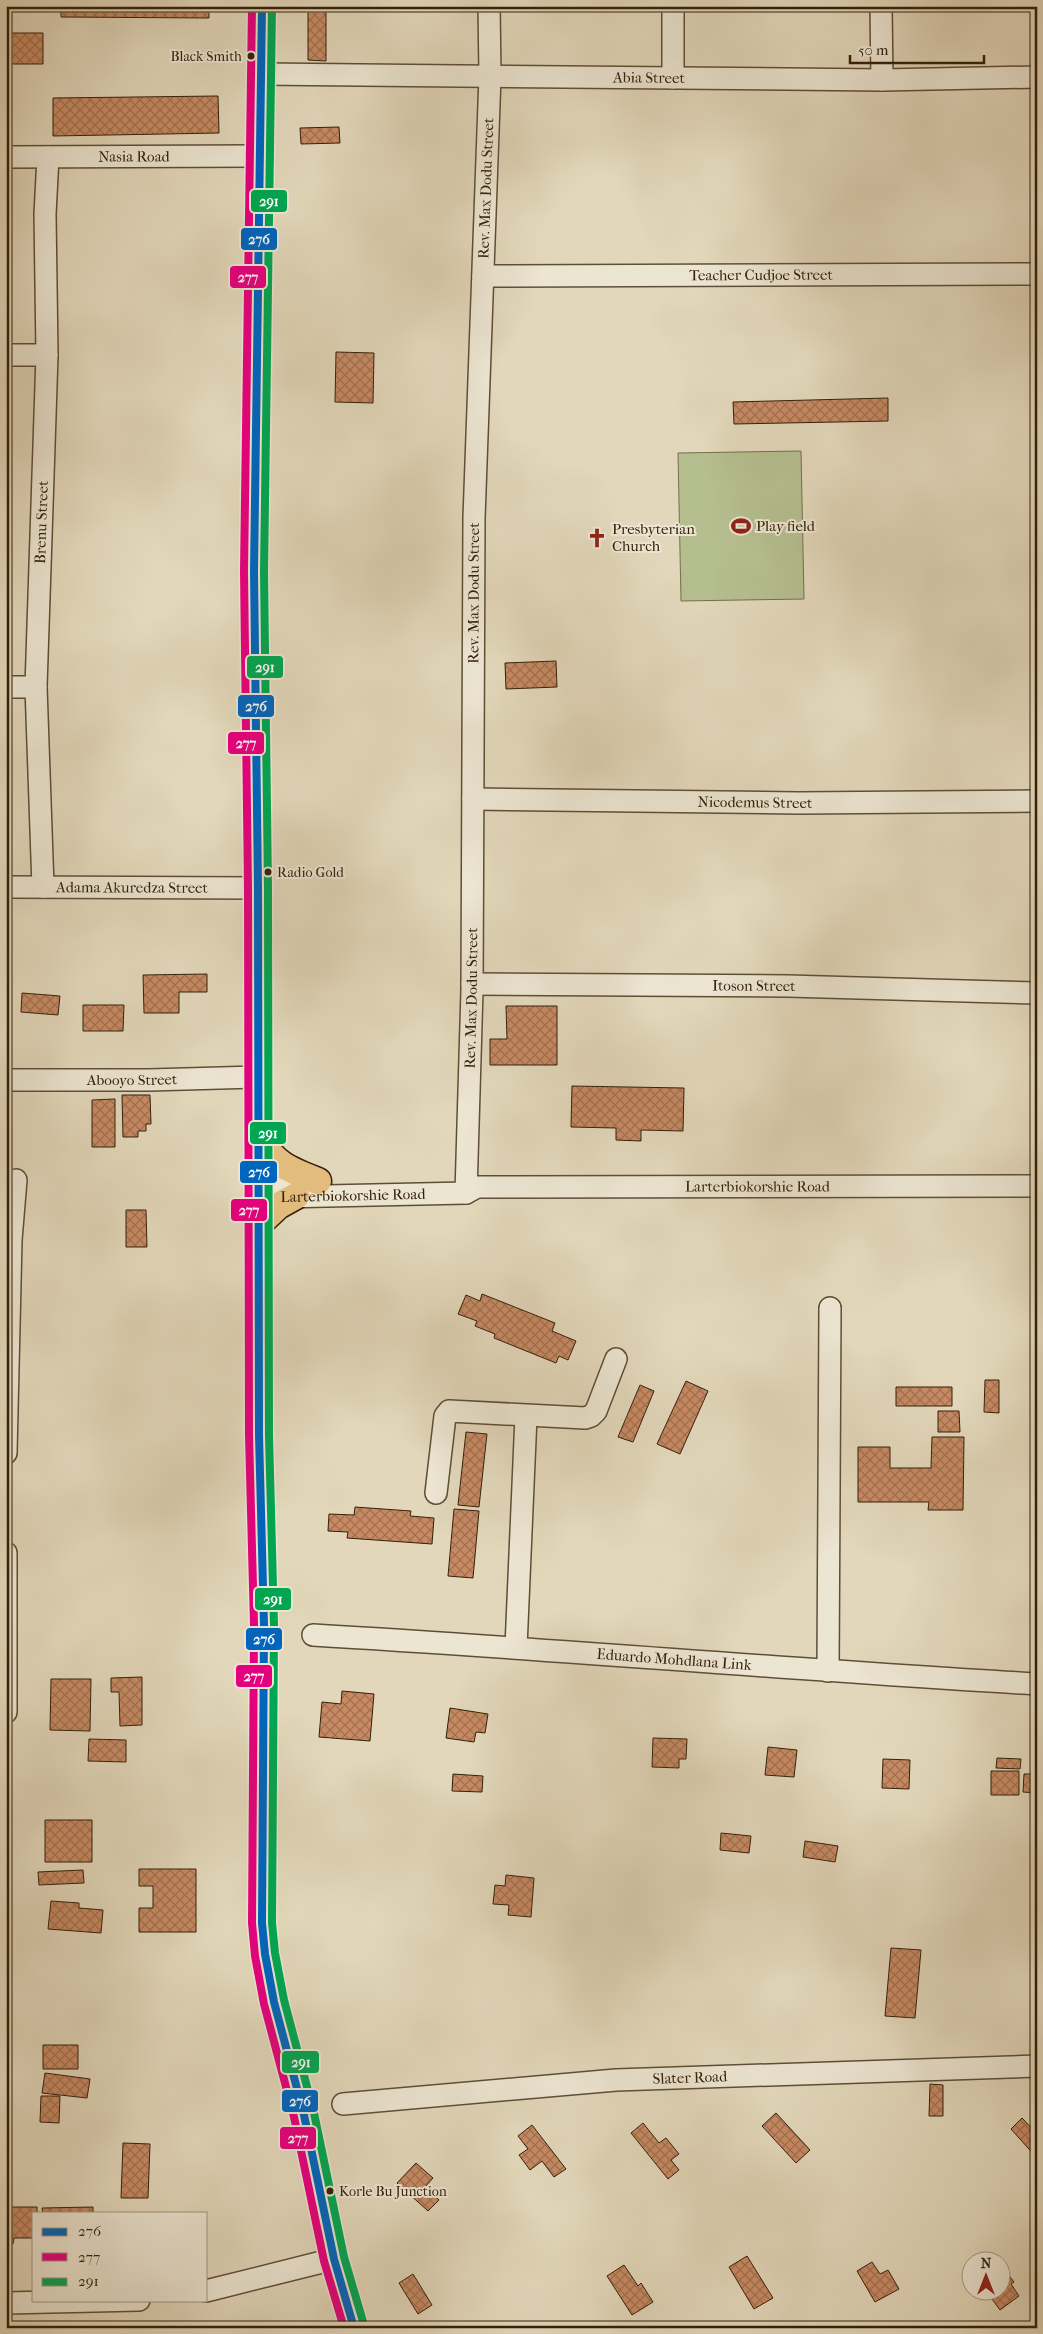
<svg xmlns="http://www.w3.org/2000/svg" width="1043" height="2334" font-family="'IM FELL French Canon',serif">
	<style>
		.park { fill: #b5be8f; stroke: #746f4c }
		.building { fill: url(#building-cross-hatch); stroke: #33200a }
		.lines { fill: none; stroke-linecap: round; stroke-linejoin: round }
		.minor-casing { stroke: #5f4e36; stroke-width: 24 }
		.major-casing { stroke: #33200a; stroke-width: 29 }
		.minor { stroke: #ece5d2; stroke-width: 21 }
		.major { stroke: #e1bc7d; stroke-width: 26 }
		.bus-1-casing { stroke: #ece5d2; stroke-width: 11 }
		.bus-2-casing { stroke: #ece5d2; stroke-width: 11 }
		.bus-3-casing { stroke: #ece5d2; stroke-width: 11 }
		.bus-1 { stroke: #0065bd; stroke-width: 8 }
		.bus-2 { stroke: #e5007d; stroke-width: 8 }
		.bus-3 { stroke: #00a651; stroke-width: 8 }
		.bus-dot { fill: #33200a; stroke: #ece5d2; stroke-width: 2 }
		.labels { text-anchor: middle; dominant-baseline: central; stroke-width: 4; stroke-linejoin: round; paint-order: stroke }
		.bus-label { font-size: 14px; fill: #33200a; stroke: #ece5d2; text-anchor: start }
		.street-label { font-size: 15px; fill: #33200a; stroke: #ece5d2 }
		.poi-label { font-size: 15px; fill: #33200a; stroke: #ece5d2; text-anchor: start }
		.line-badge { stroke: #ece5d2; stroke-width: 2 }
		.badge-label { font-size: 14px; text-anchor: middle; font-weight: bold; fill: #fff }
	</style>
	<defs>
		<pattern id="building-cross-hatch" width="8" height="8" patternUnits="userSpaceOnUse" patternTransform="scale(1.25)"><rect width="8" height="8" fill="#c78a63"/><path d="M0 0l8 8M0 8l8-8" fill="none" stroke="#a27050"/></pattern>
	</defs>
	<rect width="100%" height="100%" fill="#e2d7ba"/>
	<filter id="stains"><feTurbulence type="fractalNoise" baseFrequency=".004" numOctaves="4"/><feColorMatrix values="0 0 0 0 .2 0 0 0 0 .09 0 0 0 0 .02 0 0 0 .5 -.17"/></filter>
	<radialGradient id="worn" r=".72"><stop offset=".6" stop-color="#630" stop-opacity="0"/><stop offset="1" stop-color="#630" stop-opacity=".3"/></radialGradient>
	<path class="park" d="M801,451L804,599L681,601L678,453Z"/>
	<path class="building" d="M61,6H209V18L61,17Z
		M308,6H326V61L308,60Z
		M6,33H43V64H6Z
		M218,96L219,133L53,136V98Z
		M339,127L340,143L301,144L300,128Z
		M336,352L374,353L373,403L335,402Z
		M888,398V421L734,424L733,402Z
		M556,661L557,687L506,689L505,663Z
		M207,974V992H179V1013H144L143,975Z
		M22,993L60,996L58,1015L21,1012Z
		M83,1005H124L123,1031H83Z
		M506,1006H557V1065H490V1039H507Z
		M572,1086L684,1088L683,1131L641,1130V1141L616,1140V1128L571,1127Z
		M122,1095H150L151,1124H146V1131H138V1137H123Z
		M115,1099V1147H92V1100Z
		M126,1210H146L147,1247H126Z
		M482,1294L555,1323L552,1331L576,1341L568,1360L559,1356L556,1363L494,1338L495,1334L475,1326L477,1321L458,1314L466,1295L480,1301Z
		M985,1380H999V1413L984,1412Z
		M686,1381L708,1391L680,1454L657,1444Z
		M640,1385L654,1391L633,1442L618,1437Z
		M896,1387H952V1406H896Z
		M938,1411H959L960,1432H938Z
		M466,1432L487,1434L479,1507L458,1505Z
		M932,1437H964L963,1510H928L929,1502H858V1447H890V1468H931Z
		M355,1507L411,1511L410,1516L434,1518L432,1544L347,1538L348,1532L328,1531L329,1514L354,1515Z
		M454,1509L479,1511L473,1578L448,1576Z
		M142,1677V1725L120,1726L119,1692H111V1678Z
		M51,1679H91L90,1731L50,1730Z
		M342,1691L374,1694L370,1741L319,1737L322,1702L341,1704Z
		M450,1708L488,1714L485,1733L476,1732L474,1742L446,1738Z
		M653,1738L687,1739L686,1759H679V1768L652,1767Z
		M89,1739L126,1740V1762L88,1761Z
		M768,1747L797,1750L794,1777L765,1775Z
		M997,1758L1021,1759L1020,1769L996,1768Z
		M883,1759L910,1760L909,1789L882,1788Z
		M991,1771H1019V1795H991Z
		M453,1774L483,1776L482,1792L452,1791Z
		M1024,1774H1037V1793L1023,1792Z
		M45,1820H92V1862H45Z
		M721,1833L751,1836L749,1853L720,1850Z
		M805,1841L838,1846L835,1862L803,1857Z
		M139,1869H196V1932H139V1908H153V1886H139Z
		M83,1870L84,1883L39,1885L38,1872Z
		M506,1875L534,1878L531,1917L508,1915L509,1905L493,1904L495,1885L505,1886Z
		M51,1901L79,1903V1908L103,1910L101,1933L48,1929Z
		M891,1948L921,1950L915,2018L885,2016Z
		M43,2045H78V2069H43Z
		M45,2073L90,2079L87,2098L42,2093Z
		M930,2084L943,2085V2116H929Z
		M41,2096H60L59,2123L40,2122Z
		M776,2113L810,2150L796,2163L762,2126Z
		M1022,2118L1037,2134V2158L1011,2129Z
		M643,2123L659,2143L666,2138L679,2154L671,2160L679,2170L668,2179L631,2133Z
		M532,2125L566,2169L554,2177L542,2161L530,2170L519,2155L528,2149L518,2136Z
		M123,2143L150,2144L148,2198H121Z
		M416,2163L433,2178L425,2187L439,2200L428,2211L397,2183Z
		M6,2207H37V2213H34V2238H14L13,2244H6Z
		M93,2207V2213H43L42,2208Z
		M747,2256L773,2298L754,2309L729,2267Z
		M872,2262L880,2274L888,2270L899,2289L875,2302L857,2271Z
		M1000,2264L1014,2282L1011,2284L1019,2296L1000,2310L987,2292H1000Z
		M624,2265L638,2286L641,2283L653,2302L632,2315L607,2276Z
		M413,2274L432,2305L418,2314L399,2283Z"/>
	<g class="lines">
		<defs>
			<g id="minor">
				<path d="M881,6L882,80"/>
				<path id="s1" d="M261,74L882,80L1037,77"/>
				<path d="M673,78V6"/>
				<path id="s2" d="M6,157L261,156"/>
				<path id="s3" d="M483,276L1037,274"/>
				<path d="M6,355H47"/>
				<path d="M6,687H36"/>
				<path id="s4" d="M473,799L799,803L1037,801"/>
				<path id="s5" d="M6,887L258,888"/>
				<path id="s6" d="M43,887L36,687L47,355L45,214L48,157"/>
				<path id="s7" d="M472,984L788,986L1037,993"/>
				<path id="s8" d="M6,1080H149L258,1077"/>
				<path d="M258,1180L313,1181"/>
				<path id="s9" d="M466,1193L472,990L474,518L490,76L489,6"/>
				<path id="s10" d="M281,1197L466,1193L477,1187L1037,1186"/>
				<path d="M6,1453L11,1240L16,1180"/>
				<path d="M436,1493L445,1416L449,1411L585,1418L591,1416L596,1411L616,1359"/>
				<path d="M6,1553V1712"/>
				<path id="s11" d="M313,1635C554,1649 795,1670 1037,1684"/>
				<path d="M516,1647L526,1416"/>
				<path d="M828,1671L830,1308"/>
				<path id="s12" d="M343,2104L616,2080L1037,2066"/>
				<path d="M206,2291L334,2259"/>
				<path d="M6,2303L139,2300"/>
			</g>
			<path id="major" d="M262,6L254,571L258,888L259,1435L264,1625L262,1923L265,1954L274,2002L304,2115L334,2259L354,2328
				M258,1137C276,1165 287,1169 318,1181
				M259,1224L278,1206L296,1196"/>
		</defs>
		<use href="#minor" class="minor-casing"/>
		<use href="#major" class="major-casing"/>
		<use href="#minor" class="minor"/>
		<use href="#major" class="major"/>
		<defs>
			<path id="bus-1" d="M262,6L254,571L258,888L259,1435L264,1625L262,1923L265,1954L274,2002L304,2115L334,2259L354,2328"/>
			<path id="bus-2" d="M252,6L244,571L248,888L249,1435L254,1625L252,1923L255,1956L264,2004L294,2117L324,2261L344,2328"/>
			<path id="bus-3" d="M272,6L264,571L268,888L269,1435L274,1625L272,1923L275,1953L284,2000L314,2113L344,2257L364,2325"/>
		</defs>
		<use href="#bus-1" class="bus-1-casing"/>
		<use href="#bus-2" class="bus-2-casing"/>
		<use href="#bus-3" class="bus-3-casing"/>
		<use href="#bus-1" class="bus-1"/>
		<use href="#bus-2" class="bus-2"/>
		<use href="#bus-3" class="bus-3"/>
	</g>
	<defs>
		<symbol id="stadium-bare" viewBox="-9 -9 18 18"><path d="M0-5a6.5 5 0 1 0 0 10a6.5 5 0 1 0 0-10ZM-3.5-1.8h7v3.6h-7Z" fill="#8f2418" stroke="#ece5d2" stroke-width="2.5" paint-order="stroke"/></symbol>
		<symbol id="church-bare" viewBox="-9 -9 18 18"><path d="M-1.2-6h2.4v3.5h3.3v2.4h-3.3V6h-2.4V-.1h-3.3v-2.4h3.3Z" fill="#8f2418" stroke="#ece5d2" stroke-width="2.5" paint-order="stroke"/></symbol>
	</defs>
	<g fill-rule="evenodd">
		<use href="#stadium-bare" x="727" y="512" width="28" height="28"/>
		<use href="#church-bare" x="583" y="524" width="28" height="28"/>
	</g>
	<g class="bus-dot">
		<circle cx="251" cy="56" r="4.5"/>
		<circle cx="268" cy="872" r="4.5"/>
		<circle cx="330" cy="2191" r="4.5"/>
	</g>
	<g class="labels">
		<g class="bus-label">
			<text x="242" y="56" text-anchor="end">Black Smith</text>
			<text x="277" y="872">Radio Gold</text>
			<text x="339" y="2191">Korle Bu Junction</text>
		</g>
		<g class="street-label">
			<text stroke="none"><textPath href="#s1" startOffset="388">Abia Street</textPath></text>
			<text stroke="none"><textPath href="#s2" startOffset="128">Nasia Road</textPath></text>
			<text stroke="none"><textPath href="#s9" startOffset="1005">Rev. Max Dodu Street</textPath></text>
			<text stroke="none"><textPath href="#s3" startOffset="278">Teacher Cudjoe Street</textPath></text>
			<text stroke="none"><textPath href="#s6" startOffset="365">Brenu Street</textPath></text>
			<text stroke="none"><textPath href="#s9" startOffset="600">Rev. Max Dodu Street</textPath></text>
			<text stroke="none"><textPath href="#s4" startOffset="282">Nicodemus Street</textPath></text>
			<text stroke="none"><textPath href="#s5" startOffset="126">Adama Akuredza Street</textPath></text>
			<text stroke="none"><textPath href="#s7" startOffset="282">Itoson Street</textPath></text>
			<text stroke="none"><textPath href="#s9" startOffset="195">Rev. Max Dodu Street</textPath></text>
			<text stroke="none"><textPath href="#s8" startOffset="126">Abooyo Street</textPath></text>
			<text stroke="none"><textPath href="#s10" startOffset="478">Larterbiokorshie Road</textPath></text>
			<text stroke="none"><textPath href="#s10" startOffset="72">Larterbiokorshie Road</textPath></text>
			<text stroke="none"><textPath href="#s11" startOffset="362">Eduardo Mohdlana Link</textPath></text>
			<text stroke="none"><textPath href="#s12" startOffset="348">Slater Road</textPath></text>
		</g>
		<g class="poi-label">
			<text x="756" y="526">Play field</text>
			<text x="612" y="529">Presbyterian<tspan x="612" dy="17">Church</tspan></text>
		</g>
	</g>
	<g class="line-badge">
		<rect x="250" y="189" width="38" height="24" rx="5" fill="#00a651"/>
		<rect x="240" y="227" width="38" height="24" rx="5" fill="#0065bd"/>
		<rect x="229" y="265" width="38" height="24" rx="5" fill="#e5007d"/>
		<rect x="246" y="655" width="38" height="24" rx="5" fill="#00a651"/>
		<rect x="237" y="694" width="38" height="24" rx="5" fill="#0065bd"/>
		<rect x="227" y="731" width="38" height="24" rx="5" fill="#e5007d"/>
		<rect x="249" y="1121" width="38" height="24" rx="5" fill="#00a651"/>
		<rect x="239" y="1160" width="39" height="24" rx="5" fill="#0065bd"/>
		<rect x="230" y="1198" width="38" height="24" rx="5" fill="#e5007d"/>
		<rect x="254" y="1587" width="38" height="24" rx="5" fill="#00a651"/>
		<rect x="245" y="1627" width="38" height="24" rx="5" fill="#0065bd"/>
		<rect x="235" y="1664" width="38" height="24" rx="5" fill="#e5007d"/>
		<rect x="281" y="2050" width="39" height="24" rx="5" fill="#00a651"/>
		<rect x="281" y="2089" width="38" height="24" rx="5" fill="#0065bd"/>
		<rect x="279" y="2126" width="38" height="24" rx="5" fill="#e5007d"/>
	</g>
	<g class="badge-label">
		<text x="269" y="206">291</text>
		<text x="259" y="244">276</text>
		<text x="248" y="282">277</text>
		<text x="265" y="672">291</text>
		<text x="256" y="711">276</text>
		<text x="246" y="748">277</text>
		<text x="268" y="1138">291</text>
		<text x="259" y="1177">276</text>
		<text x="249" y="1215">277</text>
		<text x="273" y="1604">291</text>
		<text x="264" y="1644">276</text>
		<text x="254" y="1681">277</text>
		<text x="301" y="2067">291</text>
		<text x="300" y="2106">276</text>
		<text x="298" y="2143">277</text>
	</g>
	<rect width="1043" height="2334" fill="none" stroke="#e2d7ba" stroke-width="25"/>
	<rect x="8" y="8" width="1028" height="2319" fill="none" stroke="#33200a" stroke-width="2.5"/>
	<rect x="12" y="12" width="1018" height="2309" fill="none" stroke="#33200a"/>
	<rect x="32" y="2212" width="175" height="90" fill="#ece5d2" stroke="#a29682"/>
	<rect x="42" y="2228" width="25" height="8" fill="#0065bd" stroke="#a29682"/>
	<text x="78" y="2236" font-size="15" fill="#33200a">276</text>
	<rect x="42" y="2253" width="25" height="8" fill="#e5007d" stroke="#a29682"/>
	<text x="78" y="2262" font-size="15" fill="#33200a">277</text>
	<rect x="42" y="2278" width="25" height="8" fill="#00a651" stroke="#a29682"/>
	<text x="78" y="2286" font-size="15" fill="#33200a">291</text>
	<g transform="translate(986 2276)"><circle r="24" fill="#ece5d2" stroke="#a29682"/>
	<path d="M0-4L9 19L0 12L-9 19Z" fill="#8f2418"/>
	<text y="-8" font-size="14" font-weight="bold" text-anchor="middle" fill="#33200a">N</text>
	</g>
	<path d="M850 55v8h134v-8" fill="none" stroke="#33200a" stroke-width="2.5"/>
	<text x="858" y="55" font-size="15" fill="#33200a" stroke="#ece5d2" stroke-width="4" paint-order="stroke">50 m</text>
	<rect width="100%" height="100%" filter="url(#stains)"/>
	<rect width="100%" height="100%" fill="url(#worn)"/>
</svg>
